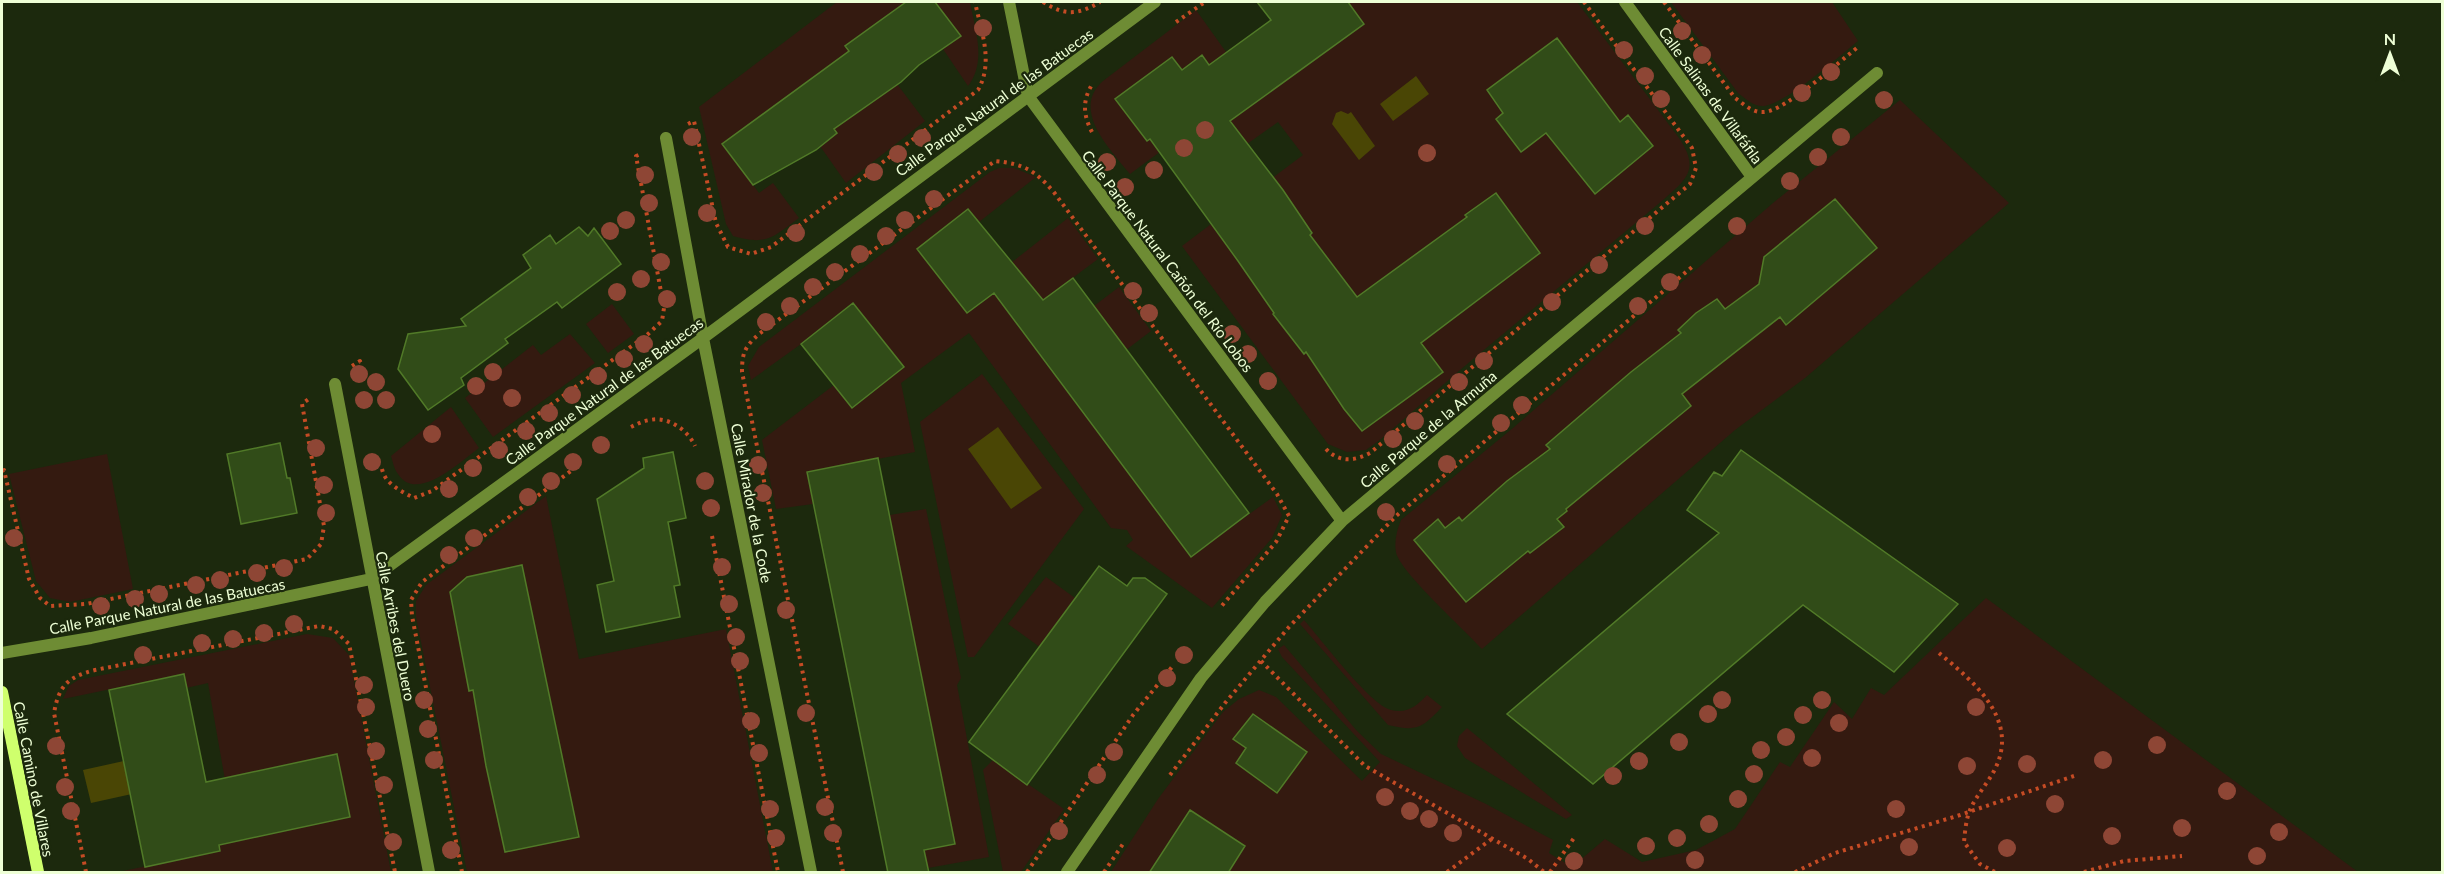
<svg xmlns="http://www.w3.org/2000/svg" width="2444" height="874" font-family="Lato,sans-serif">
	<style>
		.green { fill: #341a10 }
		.water { fill: #4a4605 }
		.building { fill: #314c18; stroke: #517a28; stroke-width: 1.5 }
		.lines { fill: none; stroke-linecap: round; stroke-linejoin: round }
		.path { stroke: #c54b24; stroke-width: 4; stroke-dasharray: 3 4.5; stroke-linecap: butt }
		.street { stroke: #6e8c34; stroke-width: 12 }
		.secondary { stroke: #cfff6d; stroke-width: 12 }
		.tree { fill: #8e4635 }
		.labels { text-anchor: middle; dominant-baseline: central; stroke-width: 4.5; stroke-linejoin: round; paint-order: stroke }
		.street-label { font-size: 15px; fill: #eeffd6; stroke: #1c290d }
	</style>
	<rect width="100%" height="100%" fill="#1c290d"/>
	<path class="green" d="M837,2H906L846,46L897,84L925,121L846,183L820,146L837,133L802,86L723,143L759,193L773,183L799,218C773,237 767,246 733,236L726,224L699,107Z
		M935,2H970C975,30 987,61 968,86L943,49L960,36Z
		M1348,2H1577L1679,138C1700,169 1687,179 1663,200L1460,370L1381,439L1366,450L1347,452L1328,444L1182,246L1303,155L1278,122L1247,144L1233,124L1197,149L1184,134L1130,174C1111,150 1070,110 1103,81L1196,10L1226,52L1244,39L1279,85L1363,23Z
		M1671,2H1832L1858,41C1839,56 1784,106 1762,106C1753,106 1746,99 1738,93Z
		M1900,100L2009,203L1805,378L1735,430L1482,649C1466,631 1399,571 1396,552C1394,541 1397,530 1401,520L1513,428L1773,203Z
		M999,168H1014L1036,177L979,222L968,209L917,249L968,313L1019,273L1011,263L1068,218L1098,259L1043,300L1190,505L1166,524L1191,556L1273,497L1282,515L1272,538L1212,608L1126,546L1133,540L1127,530L1111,528L969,333L901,383L915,452L807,472L813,504L776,509L762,440L834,385L853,408L904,367L853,303L801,344L751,380L748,366L759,347L990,172Z
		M1119,287L1151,331L1126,350L1094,306Z
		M612,304L634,334L608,353L586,324Z
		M570,334L595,363L493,437L465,398L533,345L541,355Z
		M982,374L1084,509L974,657H968L920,422Z
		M451,407L479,448C462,460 417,504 398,474C394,469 393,462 391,456Z
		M107,454L133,589L70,602L50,598L36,581L9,474Z
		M546,496L579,659L726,629L773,872H467L416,617V601L426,585Z
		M926,509L961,678L957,685L989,857L928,868L924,850L955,843L916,648L860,520Z
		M1046,577L1075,598L1050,632L1048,653L1008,624Z
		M1986,598L2358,872H1111L1158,799L1223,712L1239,699L1259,690L1276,697L1362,781L1380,762L1282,657L1278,649L1284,645L1357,731L1381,754L1486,804L1553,840L1549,853L1572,867L1605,839L1642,862L1696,850L1735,829L1780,762L1790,767L1834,702L1852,719L1871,688L1884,695Z
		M1304,620C1321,639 1370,705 1391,710C1407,714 1417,706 1427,695L1442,707C1422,728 1417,732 1388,725L1300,624Z
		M307,634L333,638L349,655L391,872H118L220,851L219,844L235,837L208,683L186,688L183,674L63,699L69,686L78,680Z
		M1467,728L1572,815L1566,819L1465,758L1457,746L1459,736Z
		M993,760L1064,809L1021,872H1003L983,770Z"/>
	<path class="water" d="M1416,76L1429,94L1393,121L1380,104Z
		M1341,111L1348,114L1351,112L1375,146L1359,160L1332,124L1336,113Z
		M998,427L1042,488L1011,509L968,449Z
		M142,757L150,790L91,803L83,770Z"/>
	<path class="building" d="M906,2H935L961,36L919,65L901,82L834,129L837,133L816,150L753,185L722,144L849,51L845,46Z
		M1257,2H1348L1364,24L1230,121L1283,190L1312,233L1310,235L1357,297L1467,217L1465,215L1496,193L1540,253L1421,343L1443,372L1362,431L1344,409L1306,352L1304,354L1273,314L1274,313L1238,261L1150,139L1147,141L1115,99L1172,57L1182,70L1202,55L1209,65L1271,20Z
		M1557,38L1620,122L1628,115L1653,146L1595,194L1546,133L1521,152L1496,119L1503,113L1487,90Z
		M1835,199L1877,248L1786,325L1780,317L1682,394L1691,406L1566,509L1567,511L1557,519L1564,527L1530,553L1528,551L1466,602L1414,540L1438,519L1445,528L1459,517L1462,521L1507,481L1550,449L1546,445L1631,372L1681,333L1678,330L1696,313L1717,299L1725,309L1759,284L1764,257Z
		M968,209L1043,300L1073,278L1249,513L1191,557L994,293L967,313L917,249Z
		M579,227L588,236L594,228L621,264L562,308L557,302L505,339L508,343L461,378L464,385L428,410L398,369L408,334L466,326L461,319L531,268L523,255L550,235L556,244Z
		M853,303L904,367L852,408L801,344Z
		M280,443L287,478H290L297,513L241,524L227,454Z
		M1741,450L1958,604L1894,672L1803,605L1593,784L1507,714L1719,533L1687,510L1714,472L1722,476Z
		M673,452L686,518L668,522L680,585L674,586L680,617L606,632L597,585L614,581L597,499L644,468L643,458Z
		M878,458L955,844L924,850L929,873H888L807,472Z
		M522,565L579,837L505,852L486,766L473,690L469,691L450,592L467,577Z
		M1099,566L1127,586L1133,578H1145L1167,594L1027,785L969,742Z
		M184,674L206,782L337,754L350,817L219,845L220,851L145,867L109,690Z
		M1253,714L1307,752L1277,793L1236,763L1246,748L1233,739Z
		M1190,810L1245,846L1228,873H1149Z"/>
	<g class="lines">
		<path class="path" d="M1043,2C1065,16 1078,15 1100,2
			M1664,2L1735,98C1744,104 1752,113 1764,112C1785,111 1839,62 1858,47
			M1176,22L1205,2
			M688,124L694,121L716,223L728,247L751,254L771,247L978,90C994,62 981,31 975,2
			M1092,132C1083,115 1082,100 1093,83
			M352,366L360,361L363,376
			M631,427C637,424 643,421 650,420C668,416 688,430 695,446
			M1326,449C1339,463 1355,461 1370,453L1690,184L1696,168L1692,148L1584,2
			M382,469C385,484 401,491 414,498L432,491L647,335L662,321L664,308L636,156L641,154
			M2,471L4,470L29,579L40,598L50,606L86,604L307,559L321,544L324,526L302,404L310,398
			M712,536L778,872
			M1939,653C1974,682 2021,720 1994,771C1987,784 1976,796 1970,810C1966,819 1965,832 1964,842L1980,864L1995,872
			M1261,661L1365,766L1528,859L1544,872
			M1170,775L1225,703L1289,627L1396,516L1692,267
			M86,872L54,713C59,685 68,677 95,670L319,626L333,629L349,644L395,872
			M462,872L412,616L411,600L422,582L579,465
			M843,872L742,372C742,352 745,347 759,334L995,161C1024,164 1034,170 1053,191L1277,494L1289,516L1276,542L1220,608
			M1027,872L1133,715L1172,667
			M1104,872L1125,841
			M1447,872L1493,838
			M1550,872L1574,838
			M1795,872L1835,853L1957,816L2074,776
			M2084,872L2124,861L2182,856"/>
		<path class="street" d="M1009,2L1028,96L1342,521
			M1625,2L1752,177
			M666,138L703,338L811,872
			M335,384L429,872
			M2,653L91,638L371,579L703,338L1155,2
			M1067,872L1201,678L1265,602L1342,521L1877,73"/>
		<path class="secondary" d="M2,692L38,872"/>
	</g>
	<g class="tree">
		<circle cx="983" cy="28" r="9"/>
		<circle cx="1682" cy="31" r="9"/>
		<circle cx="1624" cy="50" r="9"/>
		<circle cx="1702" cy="55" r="9"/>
		<circle cx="1831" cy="72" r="9"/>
		<circle cx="1645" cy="76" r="9"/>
		<circle cx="1802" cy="93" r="9"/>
		<circle cx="1661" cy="99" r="9"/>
		<circle cx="1884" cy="100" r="9"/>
		<circle cx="1205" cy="130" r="9"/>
		<circle cx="692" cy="137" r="9"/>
		<circle cx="1841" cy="137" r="9"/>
		<circle cx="922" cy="138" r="9"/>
		<circle cx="1184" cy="148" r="9"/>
		<circle cx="1427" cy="153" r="9"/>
		<circle cx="898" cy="154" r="9"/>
		<circle cx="1818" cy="157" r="9"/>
		<circle cx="1107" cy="162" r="9"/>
		<circle cx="1154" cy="170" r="9"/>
		<circle cx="874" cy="172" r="9"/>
		<circle cx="645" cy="175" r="9"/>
		<circle cx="1790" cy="181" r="9"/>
		<circle cx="1125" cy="187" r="9"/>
		<circle cx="934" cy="199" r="9"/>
		<circle cx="649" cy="203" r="9"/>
		<circle cx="707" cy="213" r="9"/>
		<circle cx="626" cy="220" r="9"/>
		<circle cx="905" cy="220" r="9"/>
		<circle cx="1645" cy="226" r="9"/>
		<circle cx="1737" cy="226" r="9"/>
		<circle cx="610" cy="231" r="9"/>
		<circle cx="796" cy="233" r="9"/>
		<circle cx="886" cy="236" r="9"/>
		<circle cx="860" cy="254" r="9"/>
		<circle cx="661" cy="262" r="9"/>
		<circle cx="1599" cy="265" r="9"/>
		<circle cx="835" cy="272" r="9"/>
		<circle cx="641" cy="279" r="9"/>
		<circle cx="1670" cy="282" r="9"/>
		<circle cx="813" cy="287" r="9"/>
		<circle cx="1133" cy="291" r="9"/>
		<circle cx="617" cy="292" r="9"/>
		<circle cx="667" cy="299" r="9"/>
		<circle cx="1552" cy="302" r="9"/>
		<circle cx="790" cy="306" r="9"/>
		<circle cx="1638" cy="306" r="9"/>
		<circle cx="1149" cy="313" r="9"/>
		<circle cx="766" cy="322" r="9"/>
		<circle cx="1232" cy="334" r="9"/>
		<circle cx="644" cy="344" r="9"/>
		<circle cx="1248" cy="354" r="9"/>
		<circle cx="624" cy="359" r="9"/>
		<circle cx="1484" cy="361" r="9"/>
		<circle cx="493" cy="372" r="9"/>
		<circle cx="359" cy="374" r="9"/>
		<circle cx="598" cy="376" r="9"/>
		<circle cx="1268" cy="381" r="9"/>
		<circle cx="376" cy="382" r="9"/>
		<circle cx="1459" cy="382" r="9"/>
		<circle cx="476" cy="386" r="9"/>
		<circle cx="572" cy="395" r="9"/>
		<circle cx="512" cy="398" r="9"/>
		<circle cx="364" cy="400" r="9"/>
		<circle cx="386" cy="400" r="9"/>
		<circle cx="1522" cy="405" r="9"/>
		<circle cx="549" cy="413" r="9"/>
		<circle cx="1415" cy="421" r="9"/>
		<circle cx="1501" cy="423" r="9"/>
		<circle cx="526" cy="431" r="9"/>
		<circle cx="432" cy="434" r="9"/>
		<circle cx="1393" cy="439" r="9"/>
		<circle cx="601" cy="445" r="9"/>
		<circle cx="316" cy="448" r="9"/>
		<circle cx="499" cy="450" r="9"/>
		<circle cx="372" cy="462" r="9"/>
		<circle cx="573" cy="462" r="9"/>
		<circle cx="1447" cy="464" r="9"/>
		<circle cx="758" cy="465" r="9"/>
		<circle cx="473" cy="468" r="9"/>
		<circle cx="551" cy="481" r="9"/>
		<circle cx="705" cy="481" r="9"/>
		<circle cx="324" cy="485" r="9"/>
		<circle cx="449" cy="489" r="9"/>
		<circle cx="763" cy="493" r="9"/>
		<circle cx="528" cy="497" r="9"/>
		<circle cx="711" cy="508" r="9"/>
		<circle cx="1386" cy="512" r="9"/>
		<circle cx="326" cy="513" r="9"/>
		<circle cx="14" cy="538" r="9"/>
		<circle cx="474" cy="538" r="9"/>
		<circle cx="449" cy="555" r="9"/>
		<circle cx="722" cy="567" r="9"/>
		<circle cx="284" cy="568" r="9"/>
		<circle cx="257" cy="573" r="9"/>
		<circle cx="220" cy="580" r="9"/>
		<circle cx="196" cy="585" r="9"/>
		<circle cx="159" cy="594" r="9"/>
		<circle cx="135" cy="599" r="9"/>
		<circle cx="729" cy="604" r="9"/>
		<circle cx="101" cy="606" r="9"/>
		<circle cx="786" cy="610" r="9"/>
		<circle cx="294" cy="624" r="9"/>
		<circle cx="264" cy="633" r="9"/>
		<circle cx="736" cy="637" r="9"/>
		<circle cx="233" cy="639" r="9"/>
		<circle cx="202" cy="643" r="9"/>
		<circle cx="143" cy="655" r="9"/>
		<circle cx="1184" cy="655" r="9"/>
		<circle cx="740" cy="661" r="9"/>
		<circle cx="1167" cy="678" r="9"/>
		<circle cx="364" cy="685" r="9"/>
		<circle cx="424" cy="700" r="9"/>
		<circle cx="1722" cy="700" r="9"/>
		<circle cx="1822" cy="700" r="9"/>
		<circle cx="366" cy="707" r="9"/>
		<circle cx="1976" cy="707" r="9"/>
		<circle cx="806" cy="713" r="9"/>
		<circle cx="1708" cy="714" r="9"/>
		<circle cx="1803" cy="715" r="9"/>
		<circle cx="751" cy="721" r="9"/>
		<circle cx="1839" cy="723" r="9"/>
		<circle cx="428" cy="729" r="9"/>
		<circle cx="1786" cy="737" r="9"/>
		<circle cx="1679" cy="742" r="9"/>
		<circle cx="2157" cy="745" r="9"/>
		<circle cx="56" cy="746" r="9"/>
		<circle cx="1761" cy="750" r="9"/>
		<circle cx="376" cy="751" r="9"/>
		<circle cx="1114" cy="752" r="9"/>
		<circle cx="759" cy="753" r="9"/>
		<circle cx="1812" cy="758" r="9"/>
		<circle cx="434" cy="760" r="9"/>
		<circle cx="2103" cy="760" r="9"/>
		<circle cx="1639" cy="761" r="9"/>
		<circle cx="2027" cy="764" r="9"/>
		<circle cx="1967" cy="766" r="9"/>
		<circle cx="1754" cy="774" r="9"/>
		<circle cx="1097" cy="775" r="9"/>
		<circle cx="1613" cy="776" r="9"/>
		<circle cx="384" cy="785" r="9"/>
		<circle cx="65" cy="787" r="9"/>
		<circle cx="2227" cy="791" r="9"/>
		<circle cx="1385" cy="797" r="9"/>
		<circle cx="1738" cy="799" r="9"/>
		<circle cx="2055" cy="804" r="9"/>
		<circle cx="825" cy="807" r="9"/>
		<circle cx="770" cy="809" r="9"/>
		<circle cx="1896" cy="809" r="9"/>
		<circle cx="71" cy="811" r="9"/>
		<circle cx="1410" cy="811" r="9"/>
		<circle cx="1429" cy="819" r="9"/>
		<circle cx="1709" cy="824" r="9"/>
		<circle cx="2182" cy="828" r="9"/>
		<circle cx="1059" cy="831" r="9"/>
		<circle cx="2279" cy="832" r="9"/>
		<circle cx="833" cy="833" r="9"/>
		<circle cx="1453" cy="833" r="9"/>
		<circle cx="2112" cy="836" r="9"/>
		<circle cx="776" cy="838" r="9"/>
		<circle cx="1677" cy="838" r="9"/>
		<circle cx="393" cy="842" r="9"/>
		<circle cx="1646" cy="846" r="9"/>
		<circle cx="1909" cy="847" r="9"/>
		<circle cx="2007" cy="848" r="9"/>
		<circle cx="451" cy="850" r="9"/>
		<circle cx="2257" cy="856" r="9"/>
		<circle cx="1695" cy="860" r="9"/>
		<circle cx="1574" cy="861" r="9"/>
	</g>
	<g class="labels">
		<g class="street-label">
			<text transform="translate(1711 95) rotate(54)">Calle Salinas de Villafáfila</text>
			<text transform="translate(994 102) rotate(-36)">Calle Parque Natural de las Batuecas</text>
			<text transform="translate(1168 261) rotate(53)">Calle Parque Natural Cañón del Río Lobos</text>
			<text transform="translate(604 391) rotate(-36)">Calle Parque Natural de las Batuecas</text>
			<text transform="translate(1428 429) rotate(-40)">Calle Parque de la Armuña</text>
			<text transform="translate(752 503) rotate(79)">Calle Mirador de la Code</text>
			<text transform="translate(167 606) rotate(-11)">Calle Parque Natural de las Batuecas</text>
			<text transform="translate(396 626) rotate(79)">Calle Arribes del Duero</text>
			<text transform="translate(34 779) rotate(79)">Calle Camino de Villares</text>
		</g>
	</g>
	<rect width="2444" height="874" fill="none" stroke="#eeffd6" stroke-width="6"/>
	<g transform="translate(2390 54)" stroke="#1c290d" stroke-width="4.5" paint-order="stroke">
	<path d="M0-4.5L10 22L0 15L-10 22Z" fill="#eeffd6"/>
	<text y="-9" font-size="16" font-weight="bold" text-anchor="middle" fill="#eeffd6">N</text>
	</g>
</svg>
